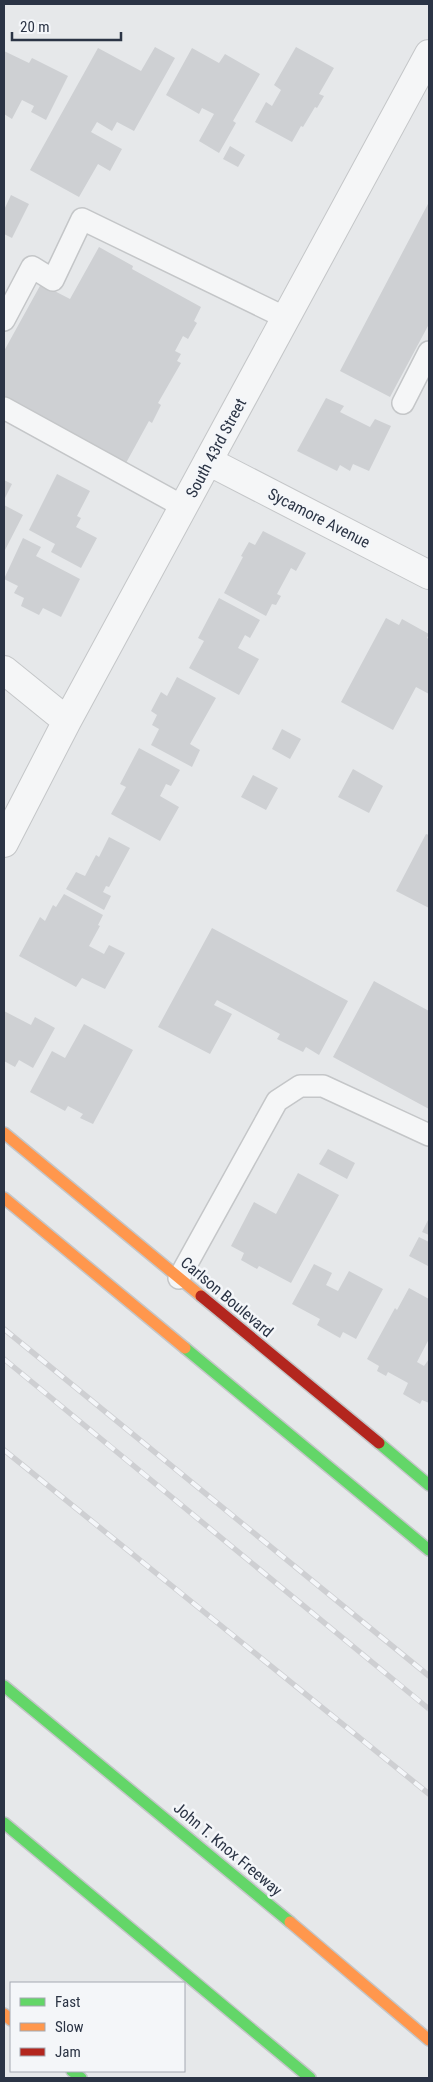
<svg xmlns="http://www.w3.org/2000/svg" width="433" height="2082" font-family="'Roboto Condensed',sans-serif">
	<style>
		.building { fill: #ced0d3 }
		.lines { fill: none; stroke-linecap: round; stroke-linejoin: round }
		.lane-casing { stroke: #c4c6c8; stroke-width: 24 }
		.street-casing { stroke: #c4c6c8; stroke-width: 30 }
		.fast-casing { stroke: #c4c6c8; stroke-width: 14 }
		.slow-casing { stroke: #c4c6c8; stroke-width: 14 }
		.jam-casing { stroke: #c4c6c8; stroke-width: 14 }
		.lane { stroke: #f5f6f7; stroke-width: 21 }
		.street { stroke: #f5f6f7; stroke-width: 28 }
		.fast { stroke: #63d668; stroke-width: 11 }
		.slow { stroke: #ff974d; stroke-width: 11 }
		.jam { stroke: #b3261e; stroke-width: 11 }
		.rail-casing { stroke: #cecfd2; stroke-width: 5.5 }
		.rail { stroke: #f4f6f9; stroke-width: 4; stroke-dasharray: 11; stroke-linecap: butt }
		.labels { text-anchor: middle; dominant-baseline: central; stroke-width: 5; stroke-linejoin: round; paint-order: stroke }
		.street-label { font-size: 16px; fill: #2b3445; stroke: #f4f6f9 }
	</style>
	<rect width="100%" height="100%" fill="#e6e8ea"/>
	<path class="building" d="M155,47L175,58L134,131L117,122L112,131L97,122L91,132L122,149L110,171L98,164L79,197L30,170L98,48L141,71Z
		M296,47L334,68L319,94L324,96L317,108L315,107L303,127L301,126L292,142L255,122L266,102L272,106L281,90L274,85Z
		M192,48L219,63L225,54L260,74L233,121L236,123L219,153L199,141L214,114L202,108L199,114L166,95Z
		M4,51L29,63L32,58L68,76L46,120L31,112L34,106L22,100L12,119L4,114Z
		M230,146L245,155L238,167L223,159Z
		M11,195L29,204L12,238L4,234V210Z
		M429,202V324L390,397L340,371Z
		M99,247L133,266L132,269L201,307L194,321L197,323L188,339L183,336L175,351L181,354L177,361L181,363L158,403L161,405L152,423L149,421L126,463L19,403L17,405L4,397V351L41,284L70,299Z
		M326,398L344,406L340,412L370,427L375,419L391,426L369,471L353,464L350,471L340,465L337,471L297,451Z
		M57,474L90,491L77,516L81,518L76,527L97,538L81,568L51,552L55,544L29,530Z
		M4,480L12,484L4,500Z
		M4,505L23,515L4,552Z
		M263,531L306,553L296,571L291,568L277,594L281,596L276,605L272,604L266,616L224,593L243,557L241,556L249,542L255,545Z
		M23,538L41,547L36,556L80,579L61,617L43,608L39,615L21,606L24,598L14,593L18,586L4,579Z
		M219,598L260,620L250,638L245,635L238,648L259,659L239,695L189,668L204,641L198,638Z
		M386,618L399,625L402,619L429,634L427,638L429,639V694L416,687L393,730L341,702Z
		M177,677L216,698L190,744L200,750L192,767L151,745L159,729L152,725L157,715L151,711L161,692L167,696Z
		M282,729L301,739L290,759L272,749Z
		M139,748L180,770L171,786L166,784L160,796L179,807L160,841L111,814L126,787L120,784Z
		M353,769L383,786L369,813L338,797Z
		M253,775L278,788L266,810L241,797Z
		M426,834L429,835V908L396,891Z
		M109,837L130,848L109,887L106,886L103,892L111,896L104,910L66,889L76,872L85,876L96,855L99,857Z
		M64,894L103,915L98,925L100,926L89,946L104,954L109,945L125,953L105,989L82,978L76,987L19,956L40,917L45,921L53,905L56,907Z
		M212,928L348,1001L319,1055L306,1047L303,1052L277,1039L280,1034L217,1000L214,1005L232,1014L210,1054L158,1027Z
		M374,981L429,1011V1109L333,1057Z
		M4,1011L31,1025L35,1017L55,1028L33,1068L19,1060L15,1067L4,1061Z
		M84,1024L133,1050L93,1124L80,1118L83,1114L68,1106L65,1111L30,1092L52,1051L65,1058Z
		M328,1149L355,1163L347,1179L319,1164Z
		M298,1173L339,1195L291,1283L259,1266L257,1269L241,1260L244,1253L231,1246L254,1202L276,1214Z
		M429,1218V1235L422,1232Z
		M419,1237L429,1242L428,1266L409,1256Z
		M314,1264L332,1273L326,1285L338,1291L349,1271L383,1289L356,1339L343,1332L340,1338L317,1325L320,1319L292,1304Z
		M409,1288L429,1299V1339L417,1362L424,1366L429,1359V1403L422,1400L420,1404L403,1394L408,1383L388,1372L386,1376L377,1371L379,1366L367,1359L395,1308L397,1310Z"/>
	<g class="lines">
		<defs>
			<path id="lane" d="M4,320L32,267L53,280L82,219L286,318
				M403,403L429,352
				M4,408L184,507
				M179,1278L277,1101L300,1086H323L429,1135"/>
			<path id="street" d="M208,461L429,575
				M4,670L67,721
				M4,843L67,721L429,54"/>
			<path id="fast" d="M185,1348L429,1550
				M379,1443L429,1485
				M4,1686L290,1922
				M4,1823L310,2078
				M72,2071L81,2078"/>
			<path id="slow" d="M4,1133L201,1296
				M4,1198L185,1348
				M290,1922L429,2040
				M4,2014L11,2020"/>
			<path id="jam" d="M201,1296L379,1443"/>
		</defs>
		<use href="#lane" class="lane-casing"/>
		<use href="#street" class="street-casing"/>
		<use href="#fast" class="fast-casing"/>
		<use href="#slow" class="slow-casing"/>
		<use href="#jam" class="jam-casing"/>
		<use href="#lane" class="lane"/>
		<use href="#street" class="street"/>
		<use href="#fast" class="fast"/>
		<use href="#slow" class="slow"/>
		<use href="#jam" class="jam"/>
		<defs>
			<path id="rail" d="M4,1329L429,1676
				M4,1359L429,1709
				M4,1450L429,1794"/>
		</defs>
		<use href="#rail" class="rail-casing"/>
		<use href="#rail" class="rail"/>
	</g>
	<g class="labels">
		<g class="street-label">
			<text transform="translate(216 448) rotate(-62)">South 43rd Street</text>
			<text transform="translate(319 518) rotate(27)">Sycamore Avenue</text>
			<text transform="translate(227 1297) rotate(40)">Carlson Boulevard</text>
			<text transform="translate(228 1849) rotate(40)">John T. Knox Freeway</text>
		</g>
	</g>
	<rect width="433" height="2082" fill="none" stroke="#2b3445" stroke-width="10"/>
	<rect x="10" y="1982" width="175" height="90" fill="#f4f6f9" stroke="#a4a8b1"/>
	<rect x="20" y="1998" width="25" height="8" fill="#63d668" stroke="#a4a8b1"/>
	<text x="55" y="2007" font-size="15" fill="#2b3445">Fast</text>
	<rect x="20" y="2023" width="25" height="8" fill="#ff974d" stroke="#a4a8b1"/>
	<text x="55" y="2032" font-size="15" fill="#2b3445">Slow</text>
	<rect x="20" y="2048" width="25" height="8" fill="#b3261e" stroke="#a4a8b1"/>
	<text x="55" y="2057" font-size="15" fill="#2b3445">Jam</text>
	<path d="M12 32v8h109v-8" fill="none" stroke="#2b3445" stroke-width="2.5"/>
	<text x="20" y="32" font-size="15" fill="#2b3445" stroke="#f4f6f9" stroke-width="4" paint-order="stroke">20 m</text>
</svg>
